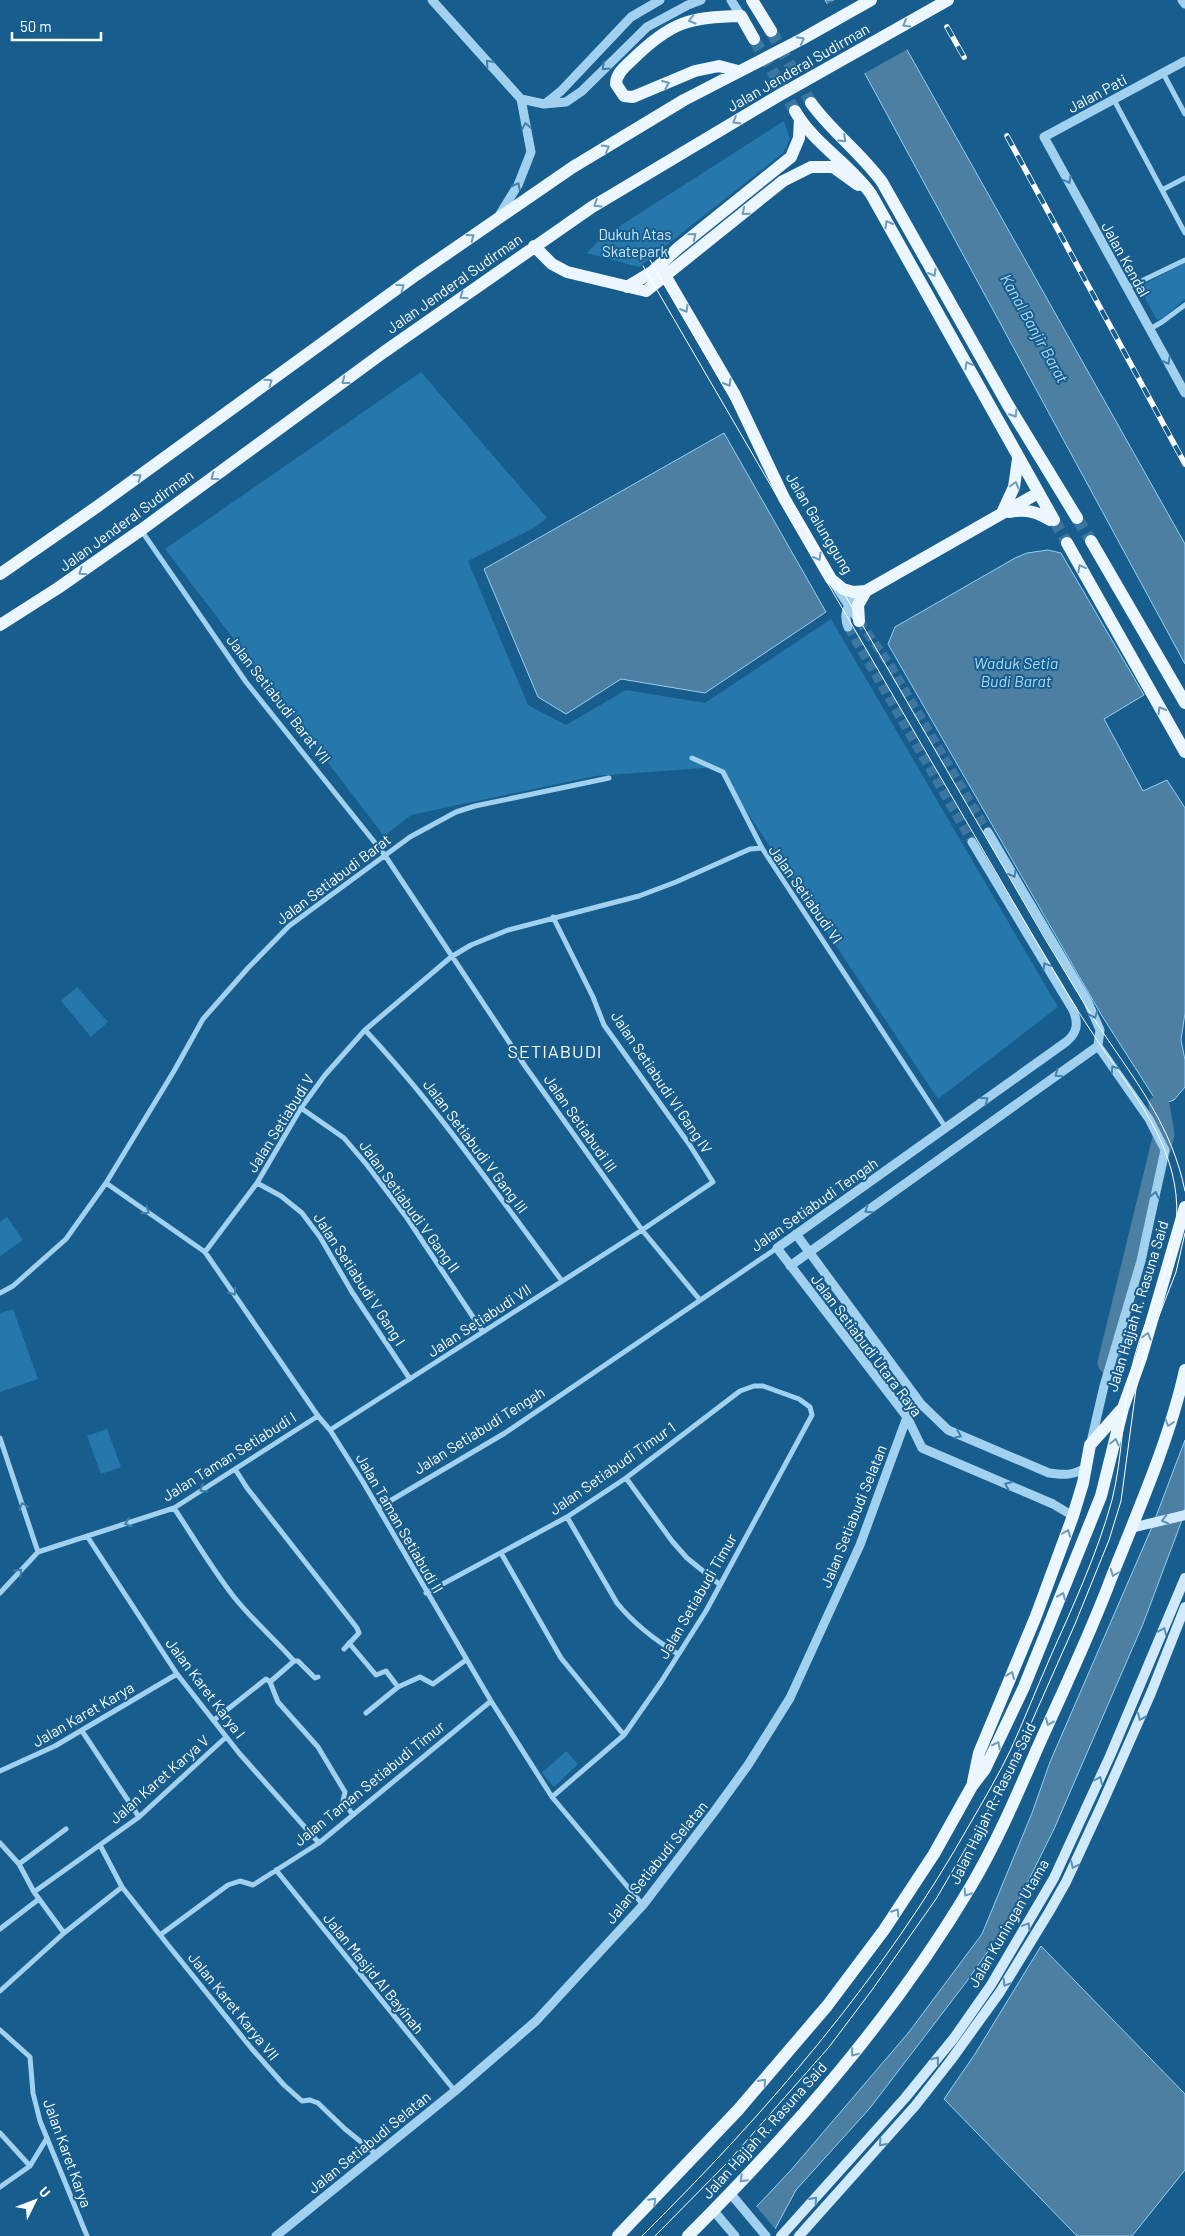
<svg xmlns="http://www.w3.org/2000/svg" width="1185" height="2236" font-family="Barlow,sans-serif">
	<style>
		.green { fill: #2677ab }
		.water { fill: #4c7fa2; stroke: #95cff2 }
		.pier { fill: #175e8e }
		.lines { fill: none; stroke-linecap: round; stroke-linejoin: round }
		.river { stroke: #4c7fa2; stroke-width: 21 }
		.tertiary-tunnel { stroke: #3a769f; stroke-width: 9; stroke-dasharray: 9 4.5; stroke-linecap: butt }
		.primary-tunnel { stroke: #3a769f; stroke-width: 12; stroke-dasharray: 12 6; stroke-linecap: butt }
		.minor { stroke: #a2d1f0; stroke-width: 5 }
		.tertiary { stroke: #a2d1f0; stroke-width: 9 }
		.secondary { stroke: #d0e9fb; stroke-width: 10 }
		.primary { stroke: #ebf6ff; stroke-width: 12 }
		.tram { stroke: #fff; stroke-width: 1 }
		.rail-casing { stroke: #fff; stroke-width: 5.5 }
		.rail { stroke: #175e8e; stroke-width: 4; stroke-dasharray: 11; stroke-linecap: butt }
		.oneway { stroke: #6c9bbb }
		.oneway2 { stroke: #4180ab }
		.oneway3 { stroke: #588fb4 }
		.labels { text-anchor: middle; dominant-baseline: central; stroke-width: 4; stroke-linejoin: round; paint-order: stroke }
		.street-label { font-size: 15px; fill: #fff; stroke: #175e8e }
		.park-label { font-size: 15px; fill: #c9e8fb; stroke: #175e8e }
		.water-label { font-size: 16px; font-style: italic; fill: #aedbf7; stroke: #175e8e }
		.quarter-label { font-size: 18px; letter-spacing: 1px; fill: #fff; stroke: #175e8e }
	</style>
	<rect width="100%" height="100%" fill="#175e8e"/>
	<path class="green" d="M784,121L790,139L783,153L639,267L587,253L601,238Z
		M1185,263V299L1164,317L1157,320L1139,287Z
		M421,372L547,518L534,528L468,561L528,705L566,725L626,690L705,703L831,619L1058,1007L938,1099L717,767L595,776L411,815L384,836L165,549Z
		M77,987L108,1022L91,1037L61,1001Z
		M7,1217L23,1240L0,1256V1222Z
		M13,1309L38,1379L0,1392V1313Z
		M107,1429L121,1467L101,1474L87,1436Z
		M566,1751L578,1764L554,1787L542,1773Z"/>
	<path class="water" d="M825,0H879L1185,544V664Z
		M724,433L826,612L705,693L621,679L566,714L538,697L484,569Z
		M1048,550L1061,553L1144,695L1104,719L1143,791L1167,780L1185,808V1013L1181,1040L1185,1060V1087L1174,1100L1159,1105L1102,1016L888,644L895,627L1015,558L1027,553Z
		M1185,1440V1508L1182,1520L1143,1624L1054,1829L1006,1926L967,1981L870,2108L796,2190L775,2229L729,2236L791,2170L909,2032L982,1934L1032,1813L1050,1762L1152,1527Z
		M1041,1946L1185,2094V2170L1132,2236H1077L944,2099L975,2054Z"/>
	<path class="pier" d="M835,0H882L910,48L863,74L825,5Z
		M755,2205L777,2231L772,2236H727Z"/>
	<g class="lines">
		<path class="river" d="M1108,1363L1164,1134L1159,1105"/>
		<path class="tertiary-tunnel" d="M859,621L890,665L988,832
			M848,627L972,842"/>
		<path class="primary-tunnel" d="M771,31L811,103
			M754,39L795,111
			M1077,518L1091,541
			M1054,520L1067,543"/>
		<path class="minor" d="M1163,73L1185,114
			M1114,100L1185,233
			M1162,190L1185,178
			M1127,288L1185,260
			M1150,329L1162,322L1185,305
			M141,530L246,682L384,854L525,1066L642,1230L700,1300
			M692,758L723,772L762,848
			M365,1030C438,1108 498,1196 562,1281
			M301,1108L344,1138L367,1165L407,1218L483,1332
			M106,1183L205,1252L318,1416L330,1430L363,1482L491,1701L552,1797L643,1905
			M257,1183L281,1196L302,1213L320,1237L352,1292L410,1379
			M205,1252L257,1183L301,1108L325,1075L365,1030L451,957L471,945L508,930L639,896L676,882L750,849L762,848L946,1128
			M0,1293L13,1286L66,1239L106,1183L174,1071L203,1019L248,968L289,926L410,837L456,812L475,806L609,778
			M330,1430L642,1230L713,1182L689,1144L604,1025L593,997L553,917
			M0,1438L38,1552
			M235,1469L247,1488L357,1628L359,1633L344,1649
			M626,1478L672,1541L687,1558L719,1584
			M174,1508C194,1538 212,1569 234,1597C253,1621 274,1638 294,1661
			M378,1508L505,1433L777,1248
			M567,1517L617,1603C634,1624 655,1640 678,1654
			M87,1536L177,1674L239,1753L319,1843
			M501,1553L561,1658L624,1735
			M0,1593L38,1552L174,1508L318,1416
			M426,1593L567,1517L626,1478L740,1391L754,1386H763L799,1399L810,1407L812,1415L706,1611L661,1682L624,1735L552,1797
			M349,1643L376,1675L386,1671L398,1687
			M294,1661H298L315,1678L318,1677
			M270,1682L278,1702L318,1747L345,1792L343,1801L353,1815
			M366,1713L398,1687L420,1677L433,1684L466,1660
			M214,1720L266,1679L270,1682L294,1661
			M82,1731L139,1817
			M0,1771L55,1746L177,1674
			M0,1843L19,1864L34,1892L64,1933
			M100,1845L122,1887L160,1935L252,2049L284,2085L302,2101L310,2100L318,2103L345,2129L376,2154
			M19,1864L66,1829
			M276,1870L455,2091
			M34,1892L139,1817L226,1737
			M0,1929L39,1899
			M160,1935L228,1885L240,1881L253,1885L319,1843L491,1701
			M0,1991L64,1933L122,1887
			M0,2030L30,2057L33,2093L40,2121L87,2236
			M0,2133L30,2166
			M0,2187L30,2166L47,2138"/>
		<path class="tertiary" d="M432,0L521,99L531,152L518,185L500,214
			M731,0L741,16
			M1182,0L1185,4
			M1185,61L1044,137L1185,393
			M521,99L544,104L566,102L582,91L647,27L688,5L701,0
			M546,103L561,91L631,17L660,0
			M835,585L859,621
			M848,627C842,612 849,601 863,592
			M972,842L1073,1010C1079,1024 1077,1033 1066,1042L777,1248L907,1417L922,1448L1053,1504L1073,1516
			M796,1234L921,1404L948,1430L1049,1473C1063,1475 1074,1476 1086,1467
			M790,1266L1098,1046L1100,1030L1087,1000L988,832
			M1091,1442L1104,1386L1141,1261L1165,1150L1149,1119L1098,1046
			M730,2193L766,2236
			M713,2210L735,2236
			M276,2236L455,2091L536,2021L643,1905L714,1812L748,1765L790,1698L860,1545L907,1417L921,1404"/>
		<path class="secondary" d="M1131,1528L1185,1515
			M781,2236L905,2098L954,2038L991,1985L1054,1878L1110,1756L1185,1578
			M799,2236L915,2106L951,2060L1000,1992L1049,1912L1066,1882L1103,1802L1151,1693L1185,1607"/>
		<path class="primary" d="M752,0L771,31
			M738,71L719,66L695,71L633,97L624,96L616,84C616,73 626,66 633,59C671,22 689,17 741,16L754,39
			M811,103C832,132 861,153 882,182L1008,405L1077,518
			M795,111C814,144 849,163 871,194L1054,520
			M534,246L552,264L567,272L646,291L783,181L811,167H833L858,185
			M657,267L666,277L735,395L784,498L831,579L843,589L853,592L866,591L1038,493
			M627,287L652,272L678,248L791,157L799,138L800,119
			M1009,512C1025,509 1036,511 1050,520
			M1002,513L1014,487L1018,459
			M1091,541L1185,703
			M1067,543L1185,752
			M0,574L98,506L416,275L573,167L684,100L802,39L871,0
			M859,621L858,605L866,591
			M0,625L58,588L141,530L384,352L592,207L778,96L948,0
			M973,1782L979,1753L1036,1616L1073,1516L1083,1483L1090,1445L1121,1410
			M618,2236L738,2110L827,2006L884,1930L934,1854L972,1786L985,1769L1024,1687L1101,1496L1123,1408L1141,1358L1185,1207
			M688,2236C794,2130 894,2016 971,1886C997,1842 1017,1795 1037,1749C1063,1691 1090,1635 1112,1576C1138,1511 1170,1438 1185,1370"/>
		<path class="tram" d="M650,260L1044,937C1063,968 1081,1000 1102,1031C1137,1083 1172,1127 1185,1191
			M642,2236C768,2111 884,1977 971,1822C985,1798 999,1774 1011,1749C1024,1720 1036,1690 1049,1660C1072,1608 1097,1555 1112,1500C1123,1456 1122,1410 1132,1367C1145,1308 1183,1257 1176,1195C1170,1135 1127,1085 1095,1037C1074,1006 1055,973 1036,941L643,266
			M655,2236L727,2163L829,2047L872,1990L936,1899L990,1807L1017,1755L1075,1624L1109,1540L1121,1501L1136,1389L1145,1352L1176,1272L1185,1233"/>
		<defs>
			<path id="rail" d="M947,27L964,57
				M1007,136L1185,464"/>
		</defs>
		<use href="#rail" class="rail-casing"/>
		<use href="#rail" class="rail"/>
	</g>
	<defs><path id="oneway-chevron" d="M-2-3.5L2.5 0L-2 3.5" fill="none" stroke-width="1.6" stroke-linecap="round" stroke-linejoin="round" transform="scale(1.25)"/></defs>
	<g class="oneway">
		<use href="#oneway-chevron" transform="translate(692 20) rotate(166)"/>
		<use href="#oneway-chevron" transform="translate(906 24) rotate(150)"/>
		<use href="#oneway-chevron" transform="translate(801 40) rotate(-27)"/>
		<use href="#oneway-chevron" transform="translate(666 84) rotate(-23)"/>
		<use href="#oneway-chevron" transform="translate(736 121) rotate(149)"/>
		<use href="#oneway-chevron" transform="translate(843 139) rotate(43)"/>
		<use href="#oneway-chevron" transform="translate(606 148) rotate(-30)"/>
		<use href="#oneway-chevron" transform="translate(597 204) rotate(148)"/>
		<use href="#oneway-chevron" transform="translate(745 212) rotate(141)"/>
		<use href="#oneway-chevron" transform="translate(888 224) rotate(-120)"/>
		<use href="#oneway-chevron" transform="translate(693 236) rotate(-39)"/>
		<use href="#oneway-chevron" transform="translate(471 237) rotate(-36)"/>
		<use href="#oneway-chevron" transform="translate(933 273) rotate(60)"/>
		<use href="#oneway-chevron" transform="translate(401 287) rotate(-36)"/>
		<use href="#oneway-chevron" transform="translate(463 296) rotate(145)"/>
		<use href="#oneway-chevron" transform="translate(685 309) rotate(60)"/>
		<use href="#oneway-chevron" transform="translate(968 365) rotate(-120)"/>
		<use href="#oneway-chevron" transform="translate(345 381) rotate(143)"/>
		<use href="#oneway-chevron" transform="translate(269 382) rotate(-35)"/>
		<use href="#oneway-chevron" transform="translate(728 383) rotate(60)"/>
		<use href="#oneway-chevron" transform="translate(1014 414) rotate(58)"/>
		<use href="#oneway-chevron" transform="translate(138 477) rotate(-36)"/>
		<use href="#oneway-chevron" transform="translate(214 477) rotate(144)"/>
		<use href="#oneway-chevron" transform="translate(1015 485) rotate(-74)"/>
		<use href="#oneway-chevron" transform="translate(818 557) rotate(60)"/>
		<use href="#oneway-chevron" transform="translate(1081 568) rotate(-119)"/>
		<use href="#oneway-chevron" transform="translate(82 572) rotate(145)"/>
		<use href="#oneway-chevron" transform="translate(1161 710) rotate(-120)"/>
		<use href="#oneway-chevron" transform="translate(1147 1336) rotate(-74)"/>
		<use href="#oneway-chevron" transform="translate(1169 1423) rotate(108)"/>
		<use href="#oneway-chevron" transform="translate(1115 1442) rotate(-77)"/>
		<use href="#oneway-chevron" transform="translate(1067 1533) rotate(-69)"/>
		<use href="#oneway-chevron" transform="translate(1114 1573) rotate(111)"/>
		<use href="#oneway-chevron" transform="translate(1062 1596) rotate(-68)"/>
		<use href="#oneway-chevron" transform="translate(1011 1675) rotate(-68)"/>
		<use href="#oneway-chevron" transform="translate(1049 1722) rotate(114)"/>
		<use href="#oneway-chevron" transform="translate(997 1745) rotate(-63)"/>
		<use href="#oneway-chevron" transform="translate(967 1893) rotate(122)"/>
		<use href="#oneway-chevron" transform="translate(896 1912) rotate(-57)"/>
		<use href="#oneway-chevron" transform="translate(854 2053) rotate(129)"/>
		<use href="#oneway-chevron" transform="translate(763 2082) rotate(-49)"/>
		<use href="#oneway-chevron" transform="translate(743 2179) rotate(134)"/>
		<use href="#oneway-chevron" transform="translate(653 2201) rotate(-45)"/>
	</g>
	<g class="oneway2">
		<use href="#oneway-chevron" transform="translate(489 63) rotate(-132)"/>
		<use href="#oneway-chevron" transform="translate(605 67) rotate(136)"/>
		<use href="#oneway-chevron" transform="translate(526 126) rotate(-100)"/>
		<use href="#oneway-chevron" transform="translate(1068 180) rotate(61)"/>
		<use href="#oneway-chevron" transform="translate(517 186) rotate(-63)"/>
		<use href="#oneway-chevron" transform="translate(1167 361) rotate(61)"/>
		<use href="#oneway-chevron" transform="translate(1013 874) rotate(60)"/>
		<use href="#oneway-chevron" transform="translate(1046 966) rotate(-121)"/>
		<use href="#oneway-chevron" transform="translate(1094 1015) rotate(68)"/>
		<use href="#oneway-chevron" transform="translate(1114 1069) rotate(-126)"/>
		<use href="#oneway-chevron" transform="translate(1058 1074) rotate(145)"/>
		<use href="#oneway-chevron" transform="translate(985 1100) rotate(-36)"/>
		<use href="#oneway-chevron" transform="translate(1155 1195) rotate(-78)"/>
		<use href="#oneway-chevron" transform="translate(868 1210) rotate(145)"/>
		<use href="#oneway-chevron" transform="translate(146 1211) rotate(35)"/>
		<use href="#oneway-chevron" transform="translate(233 1292) rotate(55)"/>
		<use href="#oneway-chevron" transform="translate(958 1435) rotate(23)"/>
		<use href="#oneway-chevron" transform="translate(1008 1485) rotate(-157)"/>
		<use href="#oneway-chevron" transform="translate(203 1489) rotate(148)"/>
		<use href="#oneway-chevron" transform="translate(23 1506) rotate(-108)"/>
		<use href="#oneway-chevron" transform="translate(128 1523) rotate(162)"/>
		<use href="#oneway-chevron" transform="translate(19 1572) rotate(-47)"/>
	</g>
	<g class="oneway3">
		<use href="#oneway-chevron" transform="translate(1165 1520) rotate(166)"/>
		<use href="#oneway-chevron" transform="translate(1163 1631) rotate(-67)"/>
		<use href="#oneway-chevron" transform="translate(1141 1717) rotate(114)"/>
		<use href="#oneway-chevron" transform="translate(1099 1780) rotate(-65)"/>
		<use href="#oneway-chevron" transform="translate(1074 1865) rotate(115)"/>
		<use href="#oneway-chevron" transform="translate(1027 1926) rotate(-59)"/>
		<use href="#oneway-chevron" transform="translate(1006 1983) rotate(122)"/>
		<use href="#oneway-chevron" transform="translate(936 2060) rotate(-51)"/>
		<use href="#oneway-chevron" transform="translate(882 2143) rotate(132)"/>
		<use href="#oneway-chevron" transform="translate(814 2200) rotate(-48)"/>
	</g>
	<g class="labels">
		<g class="street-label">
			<text transform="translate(798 67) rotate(-30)">Jalan Jenderal Sudirman</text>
			<text transform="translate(1097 93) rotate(-28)">Jalan Pati</text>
			<text transform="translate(1126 259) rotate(61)">Jalan Kendal</text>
			<text transform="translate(454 283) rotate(-35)">Jalan Jenderal Sudirman</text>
			<text transform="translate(126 520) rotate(-36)">Jalan Jenderal Sudirman</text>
			<text transform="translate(820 523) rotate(59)">Jalan Galunggung</text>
			<text transform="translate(279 699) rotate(52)">Jalan Setiabudi Barat VII</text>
			<text transform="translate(333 879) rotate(-37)">Jalan Setiabudi Barat</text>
			<text transform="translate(806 894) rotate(55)">Jalan Setiabudi VI</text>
			<text transform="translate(662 1082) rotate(56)">Jalan Setiabudi VI Gang IV</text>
			<text transform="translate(280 1123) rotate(-58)">Jalan Setiabudi V</text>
			<text transform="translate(581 1123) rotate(55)">Jalan Setiabudi III</text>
			<text transform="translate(476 1146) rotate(53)">Jalan Setiabudi V Gang III</text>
			<text transform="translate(814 1204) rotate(-35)">Jalan Setiabudi Tengah</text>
			<text transform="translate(410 1206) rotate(54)">Jalan Setiabudi V Gang II</text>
			<text transform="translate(360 1279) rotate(57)">Jalan Setiabudi V Gang I</text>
			<text transform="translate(1137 1306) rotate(-73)">Jalan Hajjah R. Rasuna Said</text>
			<text transform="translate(479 1320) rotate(-33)">Jalan Setiabudi VII</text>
			<text transform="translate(867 1345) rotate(53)">Jalan Setiabudi Utara Raya</text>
			<text transform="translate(479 1430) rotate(-32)">Jalan Setiabudi Tengah</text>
			<text transform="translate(229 1456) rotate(-32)">Jalan Taman Setiabudi I</text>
			<text transform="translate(612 1468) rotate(-35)">Jalan Setiabudi Timur 1</text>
			<text transform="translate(853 1516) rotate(-68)">Jalan Setiabudi Selatan</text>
			<text transform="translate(400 1523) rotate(60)">Jalan Taman Setiabudi II</text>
			<text transform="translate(697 1596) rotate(-60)">Jalan Setiabudi Timur</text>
			<text transform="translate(206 1688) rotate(53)">Jalan Karet Karya I</text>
			<text transform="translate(83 1714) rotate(-30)">Jalan Karet Karya</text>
			<text transform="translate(159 1779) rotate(-41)">Jalan Karet Karya V</text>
			<text transform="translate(369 1783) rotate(-39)">Jalan Taman Setiabudi Timur</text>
			<text transform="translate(992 1803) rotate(-64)">Jalan Hajjah R. Rasuna Said</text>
			<text transform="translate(656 1862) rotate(-51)">Jalan Setiabudi Selatan</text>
			<text transform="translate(1008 1923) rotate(-60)">Jalan Kuningan Utama</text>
			<text transform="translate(374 1973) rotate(51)">Jalan Masjid Al Bayinah</text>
			<text transform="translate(234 2006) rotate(51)">Jalan Karet Karya VII</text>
			<text transform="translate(764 2130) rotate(-48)">Jalan Hajjah R. Rasuna Said</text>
			<text transform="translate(369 2142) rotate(-39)">Jalan Setiabudi Selatan</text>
			<text transform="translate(68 2153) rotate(70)">Jalan Karet Karya</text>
		</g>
		<g class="park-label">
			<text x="635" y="234">Dukuh Atas<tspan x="635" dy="17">Skatepark</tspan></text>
		</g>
		<g class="water-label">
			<text transform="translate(1035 328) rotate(61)">Kanal Banjir Barat</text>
			<text x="1016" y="662">Waduk Setia<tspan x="1016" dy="18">Budi Barat</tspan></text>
		</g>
		<g class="quarter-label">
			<text x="555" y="1051">SETIABUDI</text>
		</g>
	</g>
	<g transform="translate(35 2201) rotate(48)" stroke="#175e8e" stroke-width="4" paint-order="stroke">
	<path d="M0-4L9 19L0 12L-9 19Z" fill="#ffffff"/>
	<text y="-8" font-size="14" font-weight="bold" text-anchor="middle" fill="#ffffff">U</text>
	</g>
	<path d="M12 32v8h89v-8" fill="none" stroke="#ffffff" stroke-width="2.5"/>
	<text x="20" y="32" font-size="15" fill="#ffffff" stroke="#175e8e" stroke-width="4" paint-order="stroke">50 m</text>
</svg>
